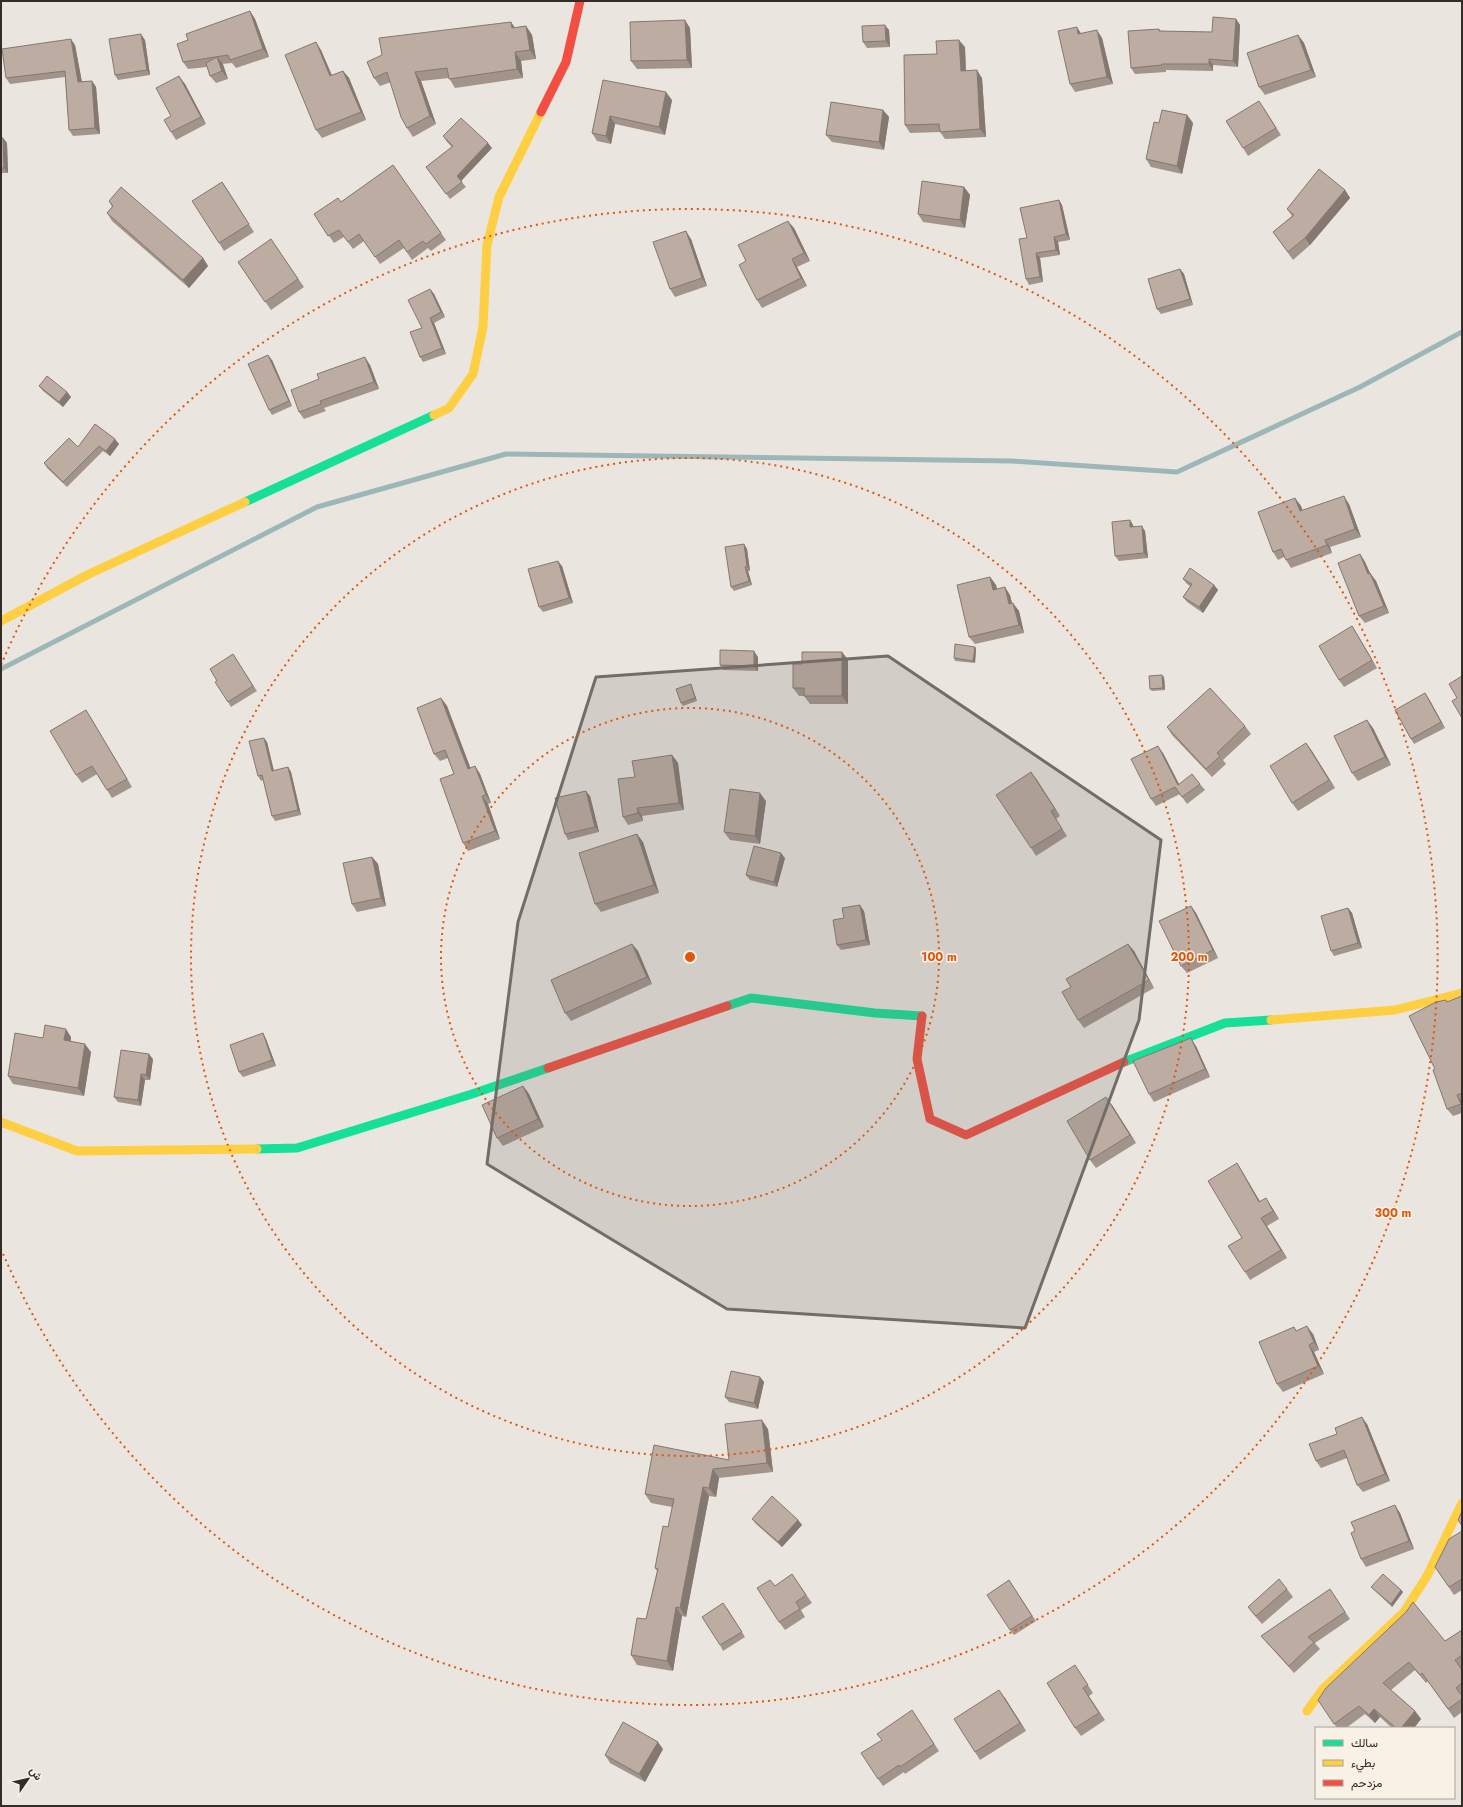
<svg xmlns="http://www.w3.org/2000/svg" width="1463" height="1807" font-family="Jost,Vazirmatn,sans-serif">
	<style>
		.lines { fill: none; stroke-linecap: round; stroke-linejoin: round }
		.stream { stroke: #9db7b9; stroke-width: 5 }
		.fast { stroke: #16e098; stroke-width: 9 }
		.slow { stroke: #ffcf43; stroke-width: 9 }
		.jam { stroke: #f24e42; stroke-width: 9 }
		.wall { fill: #a2948b }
		.shaded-wall { fill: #847871 }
		.building { fill: #bcaca2; stroke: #847871 }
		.marked { fill: #736d67; fill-opacity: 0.2; stroke: #736d67; stroke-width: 3; stroke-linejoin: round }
		.ring { fill: none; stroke: #df570d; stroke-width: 2; stroke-dasharray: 2 4 }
		.centre { fill: #df570d; stroke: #f7f1e6; stroke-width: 2 }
		.ring-label { font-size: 12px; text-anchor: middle; font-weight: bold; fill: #df570d; stroke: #f7f1e6; stroke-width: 3; stroke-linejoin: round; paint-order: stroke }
	</style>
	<rect width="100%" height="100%" fill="#eae6df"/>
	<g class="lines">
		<path class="stream" d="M1,669L317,507L506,454L1012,461L1177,472L1360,387L1462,332"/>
		<path class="fast" d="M245,502L434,415
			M727,1006L751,998L875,1013L922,1016
			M1124,1062L1225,1023L1271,1020
			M257,1149L297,1148L472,1094L548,1068"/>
		<path class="slow" d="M434,415L449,408L473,374L483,327L487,245L499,197L541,112
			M1,621L89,574L245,502
			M1271,1020L1395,1010L1462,993
			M1,1122L77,1151L257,1149
			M1307,1711L1323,1689L1404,1612L1427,1576L1462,1503"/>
		<path class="jam" d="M541,112L566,62L580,1
			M922,1016L917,1059L930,1119L966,1135L1124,1062
			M548,1068L727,1006"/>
	</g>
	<path class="wall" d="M250,11L255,19L269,57L236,68L232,63L222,64L228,79L216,83L210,76L207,67L188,69L183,62L188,40Z
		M1236,19L1240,25L1238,67L1213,65V71L1166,70V72L1135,74L1131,68L1159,29L1161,31L1212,32Z
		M511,22L515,28L526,26L532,35L536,59L521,61L523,78L455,88L449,78L421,81L436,124L413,137L407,128L391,82L380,86L374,78L367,62Z
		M690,28L692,68L637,69L631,61Z
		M889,30L890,47L867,48L863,42Z
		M1081,33L1102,38L1113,84L1075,92L1070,84Z
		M1298,35L1304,43L1316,77L1265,95L1259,87Z
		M145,40L150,75L118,80L115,75Z
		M75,45L82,82L92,81L96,87L100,134L73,136L69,130L65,77L10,84L6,78Z
		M965,47L966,71L982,78L986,137L945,139L940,132L910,133L905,125L937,54Z
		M321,50L332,75L343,71L349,78L366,120L322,138L316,130Z
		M603,80L672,100L665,135L615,124L611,144L597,141L592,133Z
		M185,84L206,124L176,140L171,132V116Z
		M1264,108L1281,135L1248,156L1243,148Z
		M883,110L889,117L884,150L832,142L826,135Z
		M1187,115L1193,123L1182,174L1151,167L1146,159L1159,123Z
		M443,136L492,148L461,181L466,187L450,199L426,167L452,147L447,142Z
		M1,138H3L7,143L8,173H1Z
		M393,165L446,240L431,251L428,248L412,260L404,248L380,264L364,241L353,249L344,237L334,243L314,214L341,202Z
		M222,182L254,232L224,251L219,243Z
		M964,187L970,195L965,228L923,222L918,214Z
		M1345,190L1350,198L1310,245L1293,260L1273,232L1292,216L1287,209Z
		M1059,200L1062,205L1070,240L1058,242L1060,255L1040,258L1043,282L1029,285L1026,279L1027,238Z
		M109,201L203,258L208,266L189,288L112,221L107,213L112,207Z
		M794,228L810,261L797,267L807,286L762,308L757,300L746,261Z
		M271,239L304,287L271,310L238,262Z
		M691,239L707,286L675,297L670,289Z
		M1180,269L1184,274L1193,305L1161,314L1157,309Z
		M430,289L434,294L445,317L434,323L446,354L423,362L420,357L422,328Z
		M272,360L292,406L272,415L269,410Z
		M370,365L379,389L324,408L326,411L304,419L299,412Z
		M39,386L67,392L71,397L63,407L43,391Z
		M119,444L110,456L103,451L67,487L47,468L44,463L78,447Z
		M1295,498L1301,506L1302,511L1349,504L1361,537L1330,547L1332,553L1291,568L1286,560L1284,557L1278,560L1273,552Z
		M1130,520L1133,525L1134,527L1145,531L1148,558L1119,561L1115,556Z
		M744,544L747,549L750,571H748L752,585L734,591L731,587Z
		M1360,554L1365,562L1370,573L1376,581L1389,613L1365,623L1359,616Z
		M562,566L573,603L543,612L539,607Z
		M990,577L996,585L997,589L1010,595L1012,603L1019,611L1024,633L975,644L969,637Z
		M1183,579L1214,585L1218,590L1203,613L1187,602L1183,597L1190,586L1187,584Z
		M1352,626L1357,634L1377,668L1344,687L1339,680Z
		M975,647L976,649L975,663L955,661L954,658Z
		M842,652L848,660V704H810L804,696H799L793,688Z
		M233,654L257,691L231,707L228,702L217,681Z
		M758,657V671L723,670L720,665Z
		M1164,677L1165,690L1152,691L1150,689Z
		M691,684L692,687L697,701L683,706L681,703Z
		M441,698L447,706L470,768L475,766L480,774L491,803L488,804L500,839L468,851L463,843L454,774L448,758L440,761L434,754Z
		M1429,699L1445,728L1414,744L1411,739Z
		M91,718L132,787L112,798L97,774L82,783L76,775Z
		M1245,726L1251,734L1223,760L1226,764L1212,777L1172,735L1167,727Z
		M1373,728L1391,765L1358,781L1352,773Z
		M267,742L274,771L288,767L291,772L301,815L275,821L272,816L263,780L261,781L258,776Z
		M1306,743L1335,788L1298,811L1292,803Z
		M1163,753L1179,784H1200L1205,790L1187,804L1180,794L1156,806L1151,799Z
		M672,755L678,763L684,810L642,816L643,821L628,825L623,817L635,777Z
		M1037,780L1060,816L1056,819L1067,836L1036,856L1031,848Z
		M590,796L599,832L568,840L565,834Z
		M766,801L760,844L730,840L724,832Z
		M643,842L659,893L601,912L595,904Z
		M372,857L378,864L386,906L357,912L352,904Z
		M785,858L777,887L750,880L746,875Z
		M1191,906L1196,913L1218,958L1187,973L1181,966Z
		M1348,908L1352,913L1362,948L1334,956L1331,951Z
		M864,911L870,945L841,950L837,945L844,918Z
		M632,944L638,951L652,984L571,1021L565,1013Z
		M1128,944L1134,951L1154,988L1084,1028L1078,1020L1071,987Z
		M1462,996V1113L1453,1116L1447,1109L1435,1069L1446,1000L1448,1002Z
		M263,1033L266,1039L276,1066L243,1077L239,1072Z
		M71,1037V1041L91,1052L84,1096L13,1084L8,1076L43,1038Z
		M1196,1046L1210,1077L1154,1102L1149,1094Z
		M153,1059L150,1080H145L141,1106L118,1102L114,1097Z
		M523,1086L529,1094L544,1127L503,1146L497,1138Z
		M1112,1105L1136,1143L1096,1168L1090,1160Z
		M1237,1163L1242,1171L1260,1202L1271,1206L1279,1219L1267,1226L1287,1258L1250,1280L1245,1272Z
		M1297,1331L1313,1334L1319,1350L1314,1352L1324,1374L1283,1392L1277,1384Z
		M760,1377L764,1382L758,1409L729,1402L725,1397Z
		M1367,1424L1390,1481L1363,1492L1357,1485L1347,1458L1321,1468L1316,1461Z
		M768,1429L773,1472L719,1478L716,1497L709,1496L686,1617L682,1616L673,1671L637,1665L631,1655L646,1619L657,1571L655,1568L668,1527L672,1507L651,1503L645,1494L729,1460Z
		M1400,1513L1414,1549L1366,1567L1361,1559Z
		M752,1519L798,1520L802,1525L782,1547L756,1524Z
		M1462,1531V1590L1454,1595L1435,1567Z
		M792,1574L812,1603L801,1610L805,1617L785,1630L779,1622L775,1586Z
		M1009,1580L1036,1621L1014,1635L1010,1630Z
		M1371,1587L1401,1590L1403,1592L1392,1607L1373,1589Z
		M1287,1589L1293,1597L1262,1624L1254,1615L1248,1607Z
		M1330,1589L1350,1619L1315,1643L1320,1649L1294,1673L1267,1643L1261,1636Z
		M727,1608L745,1637L723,1651L720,1645Z
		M1462,1630V1667L1461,1668L1462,1670V1695L1461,1696L1462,1712L1454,1718L1428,1681L1426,1683L1415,1670L1391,1690L1415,1711L1421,1719L1414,1728H1392L1380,1717L1375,1723L1365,1714L1346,1728H1337L1318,1700L1445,1641Z
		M1075,1665L1093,1693L1089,1696L1105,1720L1081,1736L1075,1728Z
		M1005,1698L1026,1731L980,1760L975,1752Z
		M912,1710L939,1751L905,1774L904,1772L883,1786L878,1779L882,1740Z
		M663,1749L645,1782L610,1763L605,1755Z"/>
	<path class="shaded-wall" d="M250,11L255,19L269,57L263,49Z
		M1236,19L1240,25L1238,67L1233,61Z
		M685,20L690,28L692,68L687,60Z
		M511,22L517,31L512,28Z
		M885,25L889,30L890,47L886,41Z
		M526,26L532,35L536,59L530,50Z
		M1077,27L1082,35L1078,34Z
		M1097,30L1102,38L1113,84L1107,77Z
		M141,34L145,40L150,75L147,70Z
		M1298,35L1304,43L1316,77L1311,70Z
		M71,39L75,45L83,88L78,82Z
		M959,40L965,47L966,79L961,71Z
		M316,42L321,50L335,84L330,76Z
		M515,52L521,61L523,78L517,69Z
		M217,57L223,64L228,79L222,71Z
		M1209,59L1213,65V71L1209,64Z
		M977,70L982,78L986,137L980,129Z
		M343,71L349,78L366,120L361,112Z
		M415,72L421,81L436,124L430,116Z
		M179,76L185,84L206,124L201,117Z
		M92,81L96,87L100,134L95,128Z
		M666,92L672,100L665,135L659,127Z
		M883,110L889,117L884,150L879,142Z
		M1187,115L1193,123L1182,174L1177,166Z
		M610,116L615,124L611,144L606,136Z
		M3,138L7,143L8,173L4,168Z
		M488,143L492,148L461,181L457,176Z
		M222,182L227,189L254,232L249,224Z
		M964,187L970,195L965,228L960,220Z
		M1345,190L1350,198L1310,245L1305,238Z
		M1059,200L1062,205L1070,240L1066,234Z
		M788,221L794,228L810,261L804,253Z
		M686,231L691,239L707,286L702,278Z
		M1054,237L1058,242L1060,255L1056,250Z
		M1036,253L1040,258L1043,282L1040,277Z
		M203,258L208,266L189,288L183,280Z
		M792,259L797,267L807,286L801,278Z
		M1180,269L1184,274L1193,305L1190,299Z
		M430,289L434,294L445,317L441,312Z
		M430,318L434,323L446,354L442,348Z
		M268,355L272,360L292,406L289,401Z
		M365,357L370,365L379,389L374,382Z
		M67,392L71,397L63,407L59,402Z
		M115,439L119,444L110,456L106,451Z
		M1344,496L1349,504L1361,537L1355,529Z
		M1295,498L1301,506L1306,519L1300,511Z
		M1130,520L1133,525L1134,532L1130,527Z
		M1142,526L1145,531L1148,558L1144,553Z
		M1325,540L1330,547L1332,553L1327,545Z
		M744,544L747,549L750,571L747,566Z
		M1360,554L1365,562L1374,582L1368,574Z
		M558,561L562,566L573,603L569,598Z
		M745,567L748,571L752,585L749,581Z
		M1370,573L1376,581L1389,613L1384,606Z
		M990,577L996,585L999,598L993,590Z
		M1214,585L1218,590L1203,613L1199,607Z
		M1005,587L1010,595L1014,612L1009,604Z
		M1013,603L1019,611L1024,633L1019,625Z
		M1352,626L1357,634L1377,668L1372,660Z
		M975,647L976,649L975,663L973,661Z
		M754,651L758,657V671L754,666Z
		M842,652L848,660V704L842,696Z
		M1162,675L1164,677L1165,690L1163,688Z
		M691,684L692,687L697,701L695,698Z
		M1425,693L1429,699L1445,728L1441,722Z
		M441,698L447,706L474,777L468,769Z
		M86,710L91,718L132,787L127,779Z
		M1367,720L1373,728L1391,765L1385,757Z
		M264,738L267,742L275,776L272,771Z
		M1306,743L1312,751L1335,788L1329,780Z
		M1158,746L1163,753L1183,792L1178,785Z
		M672,755L678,763L684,810L679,803Z
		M475,766L480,774L491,803L486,795Z
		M288,767L291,772L301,815L298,810Z
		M1031,772L1037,780L1060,816L1055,809Z
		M586,791L590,796L599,832L595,827Z
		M760,793L766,801L760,844L755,836Z
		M482,796L488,804L500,839L495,831Z
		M637,808L642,816L643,821L638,813Z
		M637,834L643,842L659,893L654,885Z
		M781,853L785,858L777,887L774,882Z
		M372,857L378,864L386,906L381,898Z
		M860,905L864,911L870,945L866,940Z
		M1191,906L1196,913L1218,958L1213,950Z
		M1348,908L1352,913L1362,948L1358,943Z
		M632,944L638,951L652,984L647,977Z
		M1128,944L1134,951L1154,988L1149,980Z
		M66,1029L71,1037L70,1048L64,1040Z
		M263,1033L266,1039L276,1066L272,1060Z
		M1191,1038L1196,1046L1210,1077L1205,1069Z
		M85,1044L91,1052L84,1096L78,1088Z
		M149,1054L153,1059L150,1080L146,1075Z
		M141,1074L145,1080L141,1106L138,1100Z
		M523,1086L529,1094L544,1127L538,1119Z
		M1457,1095L1462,1102V1106L1461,1104Z
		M1106,1097L1112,1105L1136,1143L1130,1135Z
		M1237,1163L1242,1171L1265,1210L1259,1202Z
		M1266,1198L1271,1206L1279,1219L1273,1211Z
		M1261,1218L1267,1226L1287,1258L1281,1250Z
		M1307,1326L1313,1334L1319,1350L1314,1342Z
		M1309,1345L1314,1352L1324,1374L1318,1366Z
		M760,1377L764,1382L758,1409L754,1403Z
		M1362,1417L1367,1424L1390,1481L1385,1474Z
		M762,1420L768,1429L773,1472L767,1463Z
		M713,1469L719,1478L716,1497L709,1488Z
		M703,1487L709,1496L686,1617L680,1608Z
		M1395,1505L1400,1513L1414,1549L1409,1541Z
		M798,1520L802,1525L782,1547L778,1542Z
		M1401,1590L1403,1592L1392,1607L1391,1604Z
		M676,1607L682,1616L673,1671L667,1661Z
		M999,1690L1005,1698L1026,1731L1020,1723Z
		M1374,1709L1380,1717L1375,1723L1369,1715Z
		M1415,1711L1421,1719L1414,1728H1401Z
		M658,1742L663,1749L645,1782L639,1774Z"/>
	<path class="building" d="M250,11L263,49L230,60L228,55L183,62L177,44L188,40L186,34Z
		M1213,17L1236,19L1233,61L1209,59V64H1162V65L1131,68L1128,31L1159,29V31L1212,32Z
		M685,20L687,60L631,61L630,22Z
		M511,22L512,28L526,26L530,50L515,52L517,69L449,79L447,68L415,72L430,116L407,128L401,117L387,72L374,78L367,62L382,55L379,38Z
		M885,25L886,41L863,42L862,26Z
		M1077,27L1078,34L1097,30L1107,77L1070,84L1058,31Z
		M141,34L147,70L115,75L109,39Z
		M1298,35L1311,70L1259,87L1247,53Z
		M71,39L78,82L92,81L95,128L69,130L65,71L6,78L2,49Z
		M959,40L961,71L977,70L980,129L940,132L939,124L905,125L904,55L937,54L936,41Z
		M316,42L330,76L343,71L361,112L316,130L285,55Z
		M217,57L222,71L210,76L206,63Z
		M179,76L201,117L171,132L164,120L171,116L156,88Z
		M603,80L666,92L659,127L610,116L606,136L592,133Z
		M1259,101L1276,128L1243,148L1226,121Z
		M831,102L883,110L879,142L826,135Z
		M1162,110L1187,115L1177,166L1146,159L1154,122L1159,123Z
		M461,118L488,143L457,176L462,182L446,194L426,167L453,146L443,136Z
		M1,138H3L4,168H1Z
		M393,165L441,233L426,244L423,241L407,252L399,240L375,257L359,234L348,242L339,230L328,236L314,214L338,198L341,202Z
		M1319,169L1345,190L1305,238L1288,252L1273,232L1294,215L1287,209Z
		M922,181L964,187L960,220L918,214Z
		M222,182L249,224L219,243L192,201Z
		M121,187L203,258L183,280L107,213L113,206L109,201Z
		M1059,200L1066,234L1054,237L1056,250L1036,253L1040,277L1026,279L1019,239L1027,238L1020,208Z
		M788,221L804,253L792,259L801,278L757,300L739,265L746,261L738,245Z
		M686,231L702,278L670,289L653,242Z
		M271,239L298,279L265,302L238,262Z
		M1180,269L1190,299L1157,309L1148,279Z
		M430,289L441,312L430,318L442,348L420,357L410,332L422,328L408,300Z
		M268,355L289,401L269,410L248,364Z
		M365,357L374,382L320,401L321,404L299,412L291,390L319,379L317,374Z
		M47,376L67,392L59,402L39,386Z
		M95,424L115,439L106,451L99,446L63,482L44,463L69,438L78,447Z
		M1344,496L1355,529L1325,540L1327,545L1286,560L1281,549L1273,552L1258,512L1295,498L1300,511Z
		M1130,520V527L1142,526L1144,553L1115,556L1112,522Z
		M744,544L747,566L745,567L749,581L731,587L725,547Z
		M1360,554L1368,574L1370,573L1384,606L1359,616L1338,563Z
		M558,561L569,598L539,607L528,569Z
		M1190,568L1214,585L1199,607L1183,597L1192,584L1183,579Z
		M990,577L993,590L1005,587L1009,604L1013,603L1019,625L969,637L957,585Z
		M1352,626L1372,660L1339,680L1319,646Z
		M955,644L975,647L973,661L954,658Z
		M720,650L754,651V666L720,665Z
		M802,652H842V696H804V688H793V664H802Z
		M233,654L253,686L228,702L215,682L217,681L210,669Z
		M1162,675L1163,688L1150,689L1149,676Z
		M1462,676V718L1452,701L1457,698L1449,684Z
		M691,684L695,698L681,703L676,689Z
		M1210,688L1245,726L1217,753L1220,756L1206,769L1167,727Z
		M1425,693L1441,722L1411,739L1395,710Z
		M441,698L468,769L475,766L486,795L482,796L495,831L463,843L440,779L454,774L445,750L434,754L417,708Z
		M86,710L127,779L107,790L92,766L76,775L50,731Z
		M1367,720L1385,757L1352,773L1334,736Z
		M264,738L272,771L288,767L298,810L272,816L262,775L258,776L249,741Z
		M1306,743L1329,780L1292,803L1270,766Z
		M1158,746L1178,785L1192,774L1200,784L1182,797L1175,787L1151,799L1131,759Z
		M672,755L679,803L637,808L638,813L623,817L618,779L635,777L632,761Z
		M1031,772L1055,809L1051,811L1062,829L1031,848L996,795Z
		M730,789L760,793L755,836L724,832Z
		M586,791L595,827L565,834L555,798Z
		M637,834L654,885L595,904L579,853Z
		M754,846L781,853L774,882L746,875Z
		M372,857L381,898L352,904L343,863Z
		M860,905L866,940L837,945L833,920L844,918L842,908Z
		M1191,906L1213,950L1181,966L1159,921Z
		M1348,908L1358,943L1331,951L1321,916Z
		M632,944L647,977L565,1013L551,980Z
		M1128,944L1149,980L1078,1020L1062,992L1071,987L1066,979Z
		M1462,996V1093L1457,1095L1461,1104L1447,1109L1433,1070L1435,1069L1409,1016L1436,1002L1446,1000L1447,1002Z
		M45,1025L66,1029L64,1040L85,1044L78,1088L8,1076L15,1033L43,1038Z
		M263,1033L272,1060L239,1072L230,1045Z
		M1191,1038L1205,1069L1149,1094L1133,1061Z
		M121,1050L149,1054L146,1075L141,1074L138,1100L114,1097Z
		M523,1086L538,1119L497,1138L482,1105Z
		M1106,1097L1130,1135L1090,1160L1067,1121Z
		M1237,1163L1259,1202L1266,1198L1273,1211L1261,1218L1281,1250L1245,1272L1228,1246L1242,1238L1208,1181Z
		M1307,1326L1314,1342L1309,1345L1318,1366L1277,1384L1259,1342L1294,1327L1296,1331Z
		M731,1371L760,1377L754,1403L725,1397Z
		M1362,1417L1385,1474L1357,1485L1344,1450L1316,1461L1309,1444L1337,1434L1335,1428Z
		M762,1420L767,1463L713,1469L709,1488L703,1487L680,1608L676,1607L667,1661L631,1655L637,1618L646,1619L658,1569L655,1568L663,1526L668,1527L674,1499L645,1494L654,1445L729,1460L725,1424Z
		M772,1496L798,1520L778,1542L752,1519Z
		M1395,1505L1409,1541L1361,1559L1351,1533L1355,1531L1351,1522Z
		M1462,1511V1526L1458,1520Z
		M1462,1531V1579L1449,1587L1435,1567L1449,1539Z
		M792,1574L806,1595L796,1602L800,1609L779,1622L757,1588L770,1580L775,1586Z
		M1383,1574L1401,1590L1391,1604L1371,1587Z
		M1279,1579L1287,1589L1256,1616L1248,1607Z
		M1009,1580L1032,1616L1010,1630L987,1595Z
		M1330,1589L1345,1612L1308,1637L1314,1642L1289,1666L1261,1636Z
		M1413,1602L1445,1641L1462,1630V1655L1455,1660L1462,1670V1683L1456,1688L1462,1696V1699L1448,1709L1422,1673L1420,1675L1409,1662L1383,1683L1415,1711L1401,1728H1396L1374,1709L1369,1715L1359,1706L1334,1724L1318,1700L1326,1688L1406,1612Z
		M723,1603L742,1632L720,1645L702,1617Z
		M1075,1665L1088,1685L1083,1688L1099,1713L1075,1728L1047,1683Z
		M999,1690L1020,1723L975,1752L954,1719Z
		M912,1710L934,1744L900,1767L899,1765L878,1779L861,1753L882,1740L877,1734Z
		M623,1722L658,1742L639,1774L605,1755Z"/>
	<path class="marked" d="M888,656L1161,840L1139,1020L1025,1328L727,1309L487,1164L518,922L596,677Z"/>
	<g class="ring">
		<circle cx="690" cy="957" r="249"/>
		<circle cx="690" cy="957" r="499"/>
		<path d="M1 665A748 748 0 1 1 1 1249"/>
	</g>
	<circle cx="690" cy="957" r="6" class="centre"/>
	<g class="ring-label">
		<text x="939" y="961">100 m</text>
		<text x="1189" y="961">200 m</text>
		<text x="1393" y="1217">300 m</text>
	</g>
	<rect width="1463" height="1807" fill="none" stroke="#332c27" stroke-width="4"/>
	<rect x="1315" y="1727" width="140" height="72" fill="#f7f1e6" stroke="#a9a29a"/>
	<rect x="1323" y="1740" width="20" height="6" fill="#16e098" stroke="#a9a29a"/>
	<text x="1351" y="1747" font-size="12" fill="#332c27">سالك</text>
	<rect x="1323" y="1760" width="20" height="6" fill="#ffcf43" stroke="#a9a29a"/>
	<text x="1351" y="1767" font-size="12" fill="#332c27">بطيء</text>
	<rect x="1323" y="1780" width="20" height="6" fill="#f24e42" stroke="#a9a29a"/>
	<text x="1351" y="1787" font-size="12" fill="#332c27">مزدحم</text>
	<g transform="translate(28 1779) rotate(56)" stroke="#f7f1e6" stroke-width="3" paint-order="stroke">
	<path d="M0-3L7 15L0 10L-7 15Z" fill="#332c27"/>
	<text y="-6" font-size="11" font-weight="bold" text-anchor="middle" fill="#332c27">ش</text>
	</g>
</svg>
